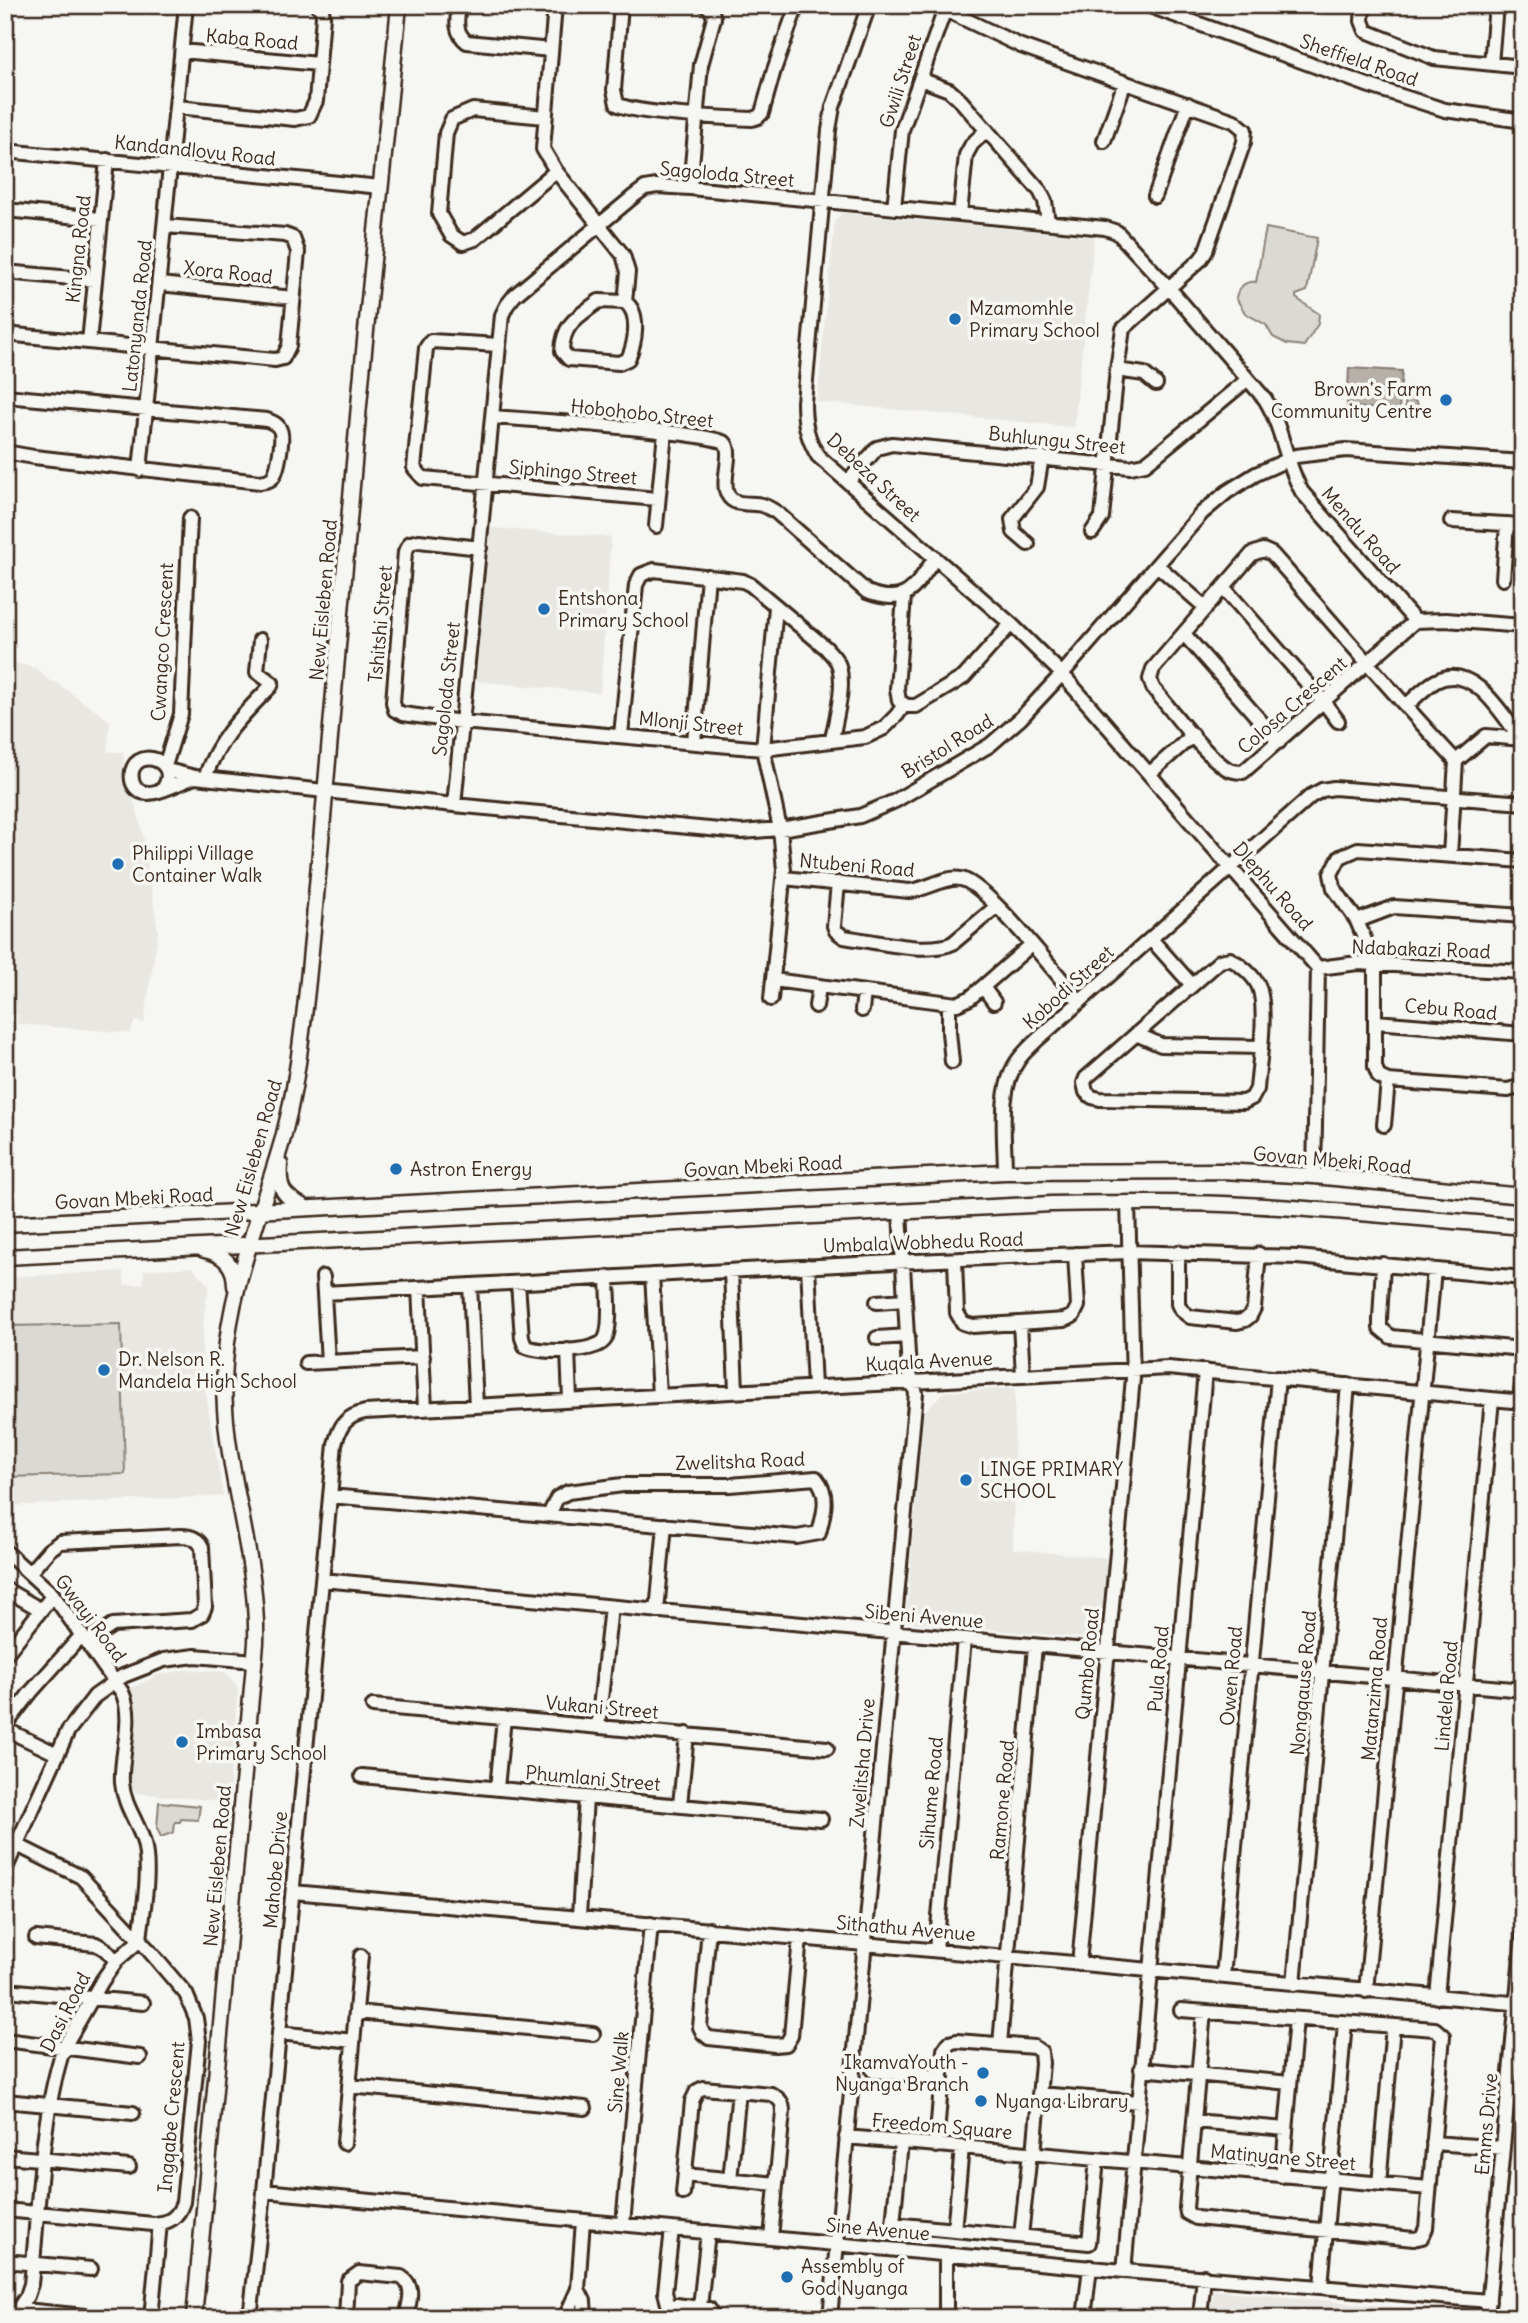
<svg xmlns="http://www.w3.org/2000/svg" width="1528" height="2323" font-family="Delius,sans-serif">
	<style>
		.built { fill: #e8e7e2 }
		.green { fill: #dad9d3; stroke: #8a8278; stroke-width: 2 }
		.water { fill: #b6b0a9; stroke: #857a71; stroke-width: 2 }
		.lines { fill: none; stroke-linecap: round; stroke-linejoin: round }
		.minor-casing { stroke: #3b2a1e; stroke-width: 18 }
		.major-casing { stroke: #3b2a1e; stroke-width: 19 }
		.minor { stroke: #f6f6f2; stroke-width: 12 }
		.major { stroke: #f6f6f2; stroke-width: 14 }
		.poi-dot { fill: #1f6fb2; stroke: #f6f6f2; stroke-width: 2.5 }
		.labels { text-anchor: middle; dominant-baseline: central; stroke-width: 7; stroke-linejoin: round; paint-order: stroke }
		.street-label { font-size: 19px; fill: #3b2a1e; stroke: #f6f6f2 }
		.poi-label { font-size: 19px; fill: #3b2a1e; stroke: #f6f6f2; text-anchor: start }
	</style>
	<rect width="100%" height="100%" fill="#f6f6f2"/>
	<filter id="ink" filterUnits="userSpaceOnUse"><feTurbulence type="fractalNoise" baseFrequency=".0143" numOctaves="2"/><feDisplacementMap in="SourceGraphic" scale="14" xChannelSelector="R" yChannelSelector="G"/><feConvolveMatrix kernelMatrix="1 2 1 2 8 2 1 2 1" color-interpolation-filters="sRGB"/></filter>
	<g filter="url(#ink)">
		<path class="built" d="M842,213L1094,237L1074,427L817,402L835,220Z
			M490,528L611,537L600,693L476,681Z
			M5,661L36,668L48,680L57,683L110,721L107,752H124L122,782L130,788L142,829L158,931L144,1023L135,1021L130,1033L17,1024L18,1014L5,1013Z
			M192,1267L209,1286L204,1313L202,1351L205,1389L223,1496L5,1506V1277L123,1271L125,1285L143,1284L144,1270Z
			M1015,1388L1013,1549L1109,1558L1102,1633L1095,1639L910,1622L906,1618L924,1412L944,1392Z
			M185,1670L225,1672L238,1687L228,1802L136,1793L127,1783L135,1701L130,1689L158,1675Z
			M1213,2290L1404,2308L1403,2318H1210Z"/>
		<path class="green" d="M1266,228L1317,238L1307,291L1296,295V298L1319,314L1318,324L1304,346L1287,344L1273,337L1266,325L1245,313L1236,298C1238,287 1246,280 1256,282Z
			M121,1324L125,1474L5,1477V1326Z
			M159,1802L200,1806L198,1820L181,1819L180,1822H175L174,1832L161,1837L157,1828Z"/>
		<path class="water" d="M1349,368L1402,371L1399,410L1347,407Z
			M1406,388L1415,392L1413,398L1419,406L1416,411H1405Z"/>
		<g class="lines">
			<defs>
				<path id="minor" d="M459,5C457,20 454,32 467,42L551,50
					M555,5L543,149L556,171L623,255L628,272L625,302C641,313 635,344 628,359L619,363L569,359L562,351C563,323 578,317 599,301L625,302
					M621,5L614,90L617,104C634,114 727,118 752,119L758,117L762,113L774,70L797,5
					M869,5L833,107L829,130L804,402C804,423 807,438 818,456L1011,624L1062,674L1318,968L1314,1176
					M935,5L1021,46L1234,121L1245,130L1244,142L1205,253L1200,260L1123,329L1117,370L1102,517L1092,532
					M1147,5L1370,86L1445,110L1523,121
					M1363,5L1362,21L1366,31L1434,58L1523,67
					M182,51L318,64
					M1491,64L1496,5
					M920,79L949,90L961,101L1040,191L1045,201L1048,222
					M177,107L295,119L309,116L316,101L323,16L322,10L317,5
					M545,117L473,110L452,119L446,133L439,214L451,235L463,243L475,239L556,171
					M1104,141L1125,82
					M5,151L381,187
					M690,188L701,65L714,18L711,9L706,5
					M1155,196L1188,104
					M894,208L902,130L945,9
					M5,210L100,219
					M960,214L966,155L972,144L987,130
					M5,272L94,280
					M160,284L293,298
					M5,334L275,360L283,358L289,346L298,252L293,238L285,235L165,226
					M89,342L107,160
					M499,345L431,341L426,348L414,468L423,478L657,499
					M1117,370L1144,374L1156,384
					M5,396L267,420C272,422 278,424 280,430C284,436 278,469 274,475C271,481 266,481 260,482L34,457L5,452
					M492,417C521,419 714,432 725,443C734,453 720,483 728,495C734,507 752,502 762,505C767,506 772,510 776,512L867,592C907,607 914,588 935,558
					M140,470L186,5
					M848,482L877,448L892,444L1130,467L1145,464L1160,452L1248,379
					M1451,521L1523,525
					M656,526L665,432
					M1028,544L1014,532L1012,519L1037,487L1042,457
					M480,548L419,541L410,543L405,552L393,702L395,710L403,714L462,722L763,749L865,737L884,728L897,715L904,705
					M1157,565L1206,608
					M1503,579L1507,524
					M1224,588L1323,701L1338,721
					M904,596L897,689L899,701L907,706H916L964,677L1011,624
					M1184,634L1279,742
					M1406,706C1415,698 1425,687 1436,681C1473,662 1502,714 1520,738
					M621,735L636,585L641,575L654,570L743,581L751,585L826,648C831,654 837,659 839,666C845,688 836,717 832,739
					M694,742L708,576
					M1456,761L1486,736L1523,739
					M165,766L181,714L190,518
					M167,770L195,777L454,805L741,832L780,829L860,816L895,801L990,745L1020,719L1062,674L1202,513L1227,492L1256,474L1296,456L1346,450L1523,462
					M1149,774L1193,735
					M205,778C218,738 242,716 271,686L272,683L257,672L260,640
					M163,789C182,762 139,746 132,771C131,777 132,783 135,787C147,803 178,782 195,777
					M454,805L502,315L507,305L515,295L634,196L645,188L657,186L690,188L1105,228L1117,232L1168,287L1265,399C1283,428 1285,462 1302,492L1415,621
					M1450,855L1456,761C1393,694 1333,623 1272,554L1263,550L1252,554L1153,669L1150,679L1153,688C1174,713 1197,746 1223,766C1229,771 1236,772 1243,772L1415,621L1446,620L1523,626
					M1523,861L1358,849L1340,857L1331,874L1334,888L1357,921L1375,964V1067L1379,1077L1388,1081L1508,1090L1519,1087L1523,1083
					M784,878L909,891C926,890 945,876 961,879C986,883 1060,978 1080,1002
					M838,883L834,926L836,931L844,937C872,941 929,955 953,943L997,906
					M1357,921L1394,907L1523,916
					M1151,939L1192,985
					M1230,959C1240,964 1253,975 1258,985C1268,1006 1259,1064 1257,1089L1252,1098L1244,1102L1100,1099L1092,1097L1086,1092L1084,1083L1086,1078L1220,961Z
					M1318,968L1358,963L1523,972
					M773,980L957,1004L970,998L1031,945
					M983,987L994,1002
					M771,999L784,870L780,829L763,749L776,607
					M949,1004V1032L952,1062
					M816,1006L819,987
					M862,1010L864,992
					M1376,1022L1523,1034
					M1136,1034L1161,1045L1260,1047
					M1384,1125L1388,1081
					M1005,1172C1005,1138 997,1088 1019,1059C1024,1052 1031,1046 1038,1039L1311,796L1322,790L1334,788L1523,803
					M1178,1252V1304L1181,1310L1190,1317L1237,1322L1245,1320L1250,1316L1254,1308L1259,1254
					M955,1260L957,1313L963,1323L973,1326L1064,1320L1073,1316L1078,1306L1075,1254
					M1383,1264L1380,1319V1328L1391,1337L1523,1349
					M808,1266L814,1387
					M731,1271L736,1391
					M652,1275L659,1395
					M323,1277L328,1362
					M518,1283L522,1338L525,1346C538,1354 598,1353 605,1339C612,1326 608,1293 608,1277
					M470,1285L476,1406
					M419,1288L425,1409
					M324,1293L893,1262L1128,1252L1297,1257L1523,1278
					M877,1302L905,1300
					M1020,1324L1023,1375
					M877,1338L908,1336
					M568,1350L570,1400
					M306,1363L423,1357
					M1520,1401L1523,1375
					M330,1496L797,1537L819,1533C824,1513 830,1495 816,1478L730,1485H623L568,1492L557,1498L549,1515
					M5,1551L53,1595L122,1692C135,1720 120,1753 122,1783C124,1806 138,1822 144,1843C151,1873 143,1909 140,1940L116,1961L102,1981L64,2047C40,2119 39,2209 31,2284L27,2296L12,2318
					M30,1572L49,1550L60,1542L181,1536C190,1536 198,1538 202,1547L205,1607L202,1614L192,1620L113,1625L87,1642
					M322,1580L1523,1690
					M5,1589L41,1610
					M657,1611L665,1525
					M5,1655L53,1595
					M373,1706L827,1748
					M5,1726L31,1692L82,1635
					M598,1726L611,1607
					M5,1729L57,1754
					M362,1776L821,1819
					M497,1788L504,1718
					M680,1805L687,1734
					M5,1839L81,1877L146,1947L186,1994L196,2018L199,2041L183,2202C178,2218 169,2223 153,2224L5,2210
					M5,1870L68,1731L95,1696L123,1676L164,1660L195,1656L255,1661
					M293,1892L1523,2004
					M579,1917L586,1797
					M709,1929L700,2027L703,2033L709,2038L775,2045L786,2044L791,2036L800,1938
					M36,1938L96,1944L105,1949L116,1961
					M936,1950L964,1639
					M1079,1964L1133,1378L1128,1203
					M1223,1977L1278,1378
					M1294,1984L1348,1385
					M17,1991L143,2003
					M1366,1991L1434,1270
					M1437,1997L1492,1399
					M1181,2010L1435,2029L1443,2036L1426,2228L1422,2237L1414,2239L1196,2218L1187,2213L1186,2208L1204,2012
					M356,2012L593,2034
					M279,2033L353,2041
					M5,2040L140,2057
					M1000,2044L1035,1646
					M1141,2069L1290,2083
					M873,2071L942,2077
					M349,2086L585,2108
					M1039,2094L1139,2102
					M5,2101L133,2113
					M1194,2121L1286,2129
					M846,2137L1429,2188
					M344,2143L361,1956
					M901,2143L893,2224L1089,2243L1097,2159
					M1433,2143L1503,2148
					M936,2146L944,2050L949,2043L957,2041L1034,2047L1041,2052L1042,2063L1034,2154
					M5,2156L129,2167
					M685,2175L776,2184
					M1282,2176L1296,2019
					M730,2180L739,2091
					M1379,2184L1393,2026
					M264,2191L1124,2271L1489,2301
					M683,2193L692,2101L697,2091L703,2088L771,2094C780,2099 783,2102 783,2112L771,2238
					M623,2224L651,1924
					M954,2230L962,2148
					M1021,2236L1030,2153
					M5,2261L91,2269
					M1124,2271L1205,1371
					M1321,2286L1345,2023
					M578,2289L583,2221
					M700,2307L708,2232
					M5,2308L85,2316
					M669,2308L665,2292L672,2229
					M151,2318L160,2223
					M250,2318L263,2202L335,1444C340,1425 346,1416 365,1412L1168,1368L1523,1402
					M346,2318L348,2281L359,2273L401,2277C416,2286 409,2303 406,2318
					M565,2318L578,2289L584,2301L585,2318
					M668,2318L669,2308L676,2305L709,2309L714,2318
					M830,2318L916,1393L909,1372L900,1212
					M946,2318V2254
					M1084,2318L1090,2267
					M1200,2318L1204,2276
					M1487,2318L1523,1934"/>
				<path id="major" d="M280,1164C278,1190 283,1196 306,1208
					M5,1224L1005,1172L1222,1171L1314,1176L1523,1196
					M204,1250C224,1254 235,1265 235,1286
					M5,1257L1051,1204C1109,1203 1166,1202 1223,1204C1323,1208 1423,1219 1523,1227
					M194,2318L256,1643C259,1549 218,1458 225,1363C230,1285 262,1213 283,1138C292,1104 298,1068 302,1032C309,980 313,927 318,875C331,734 343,593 355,452C367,303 385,154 399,5"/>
			</defs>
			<use href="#minor" class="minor-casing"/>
			<use href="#major" class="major-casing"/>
			<use href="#minor" class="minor"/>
			<use href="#major" class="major"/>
		</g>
	</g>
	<g class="poi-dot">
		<circle cx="955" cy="319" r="7"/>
		<circle cx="1446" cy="400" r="7"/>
		<circle cx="544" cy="609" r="7"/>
		<circle cx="118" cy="864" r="7"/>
		<circle cx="396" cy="1169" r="7"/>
		<circle cx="104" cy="1370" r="7"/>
		<circle cx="966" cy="1480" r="7"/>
		<circle cx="182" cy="1742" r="7"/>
		<circle cx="983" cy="2073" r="7"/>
		<circle cx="981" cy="2101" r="7"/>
		<circle cx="787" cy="2277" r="7"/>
	</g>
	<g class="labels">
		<g class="street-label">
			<text transform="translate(252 39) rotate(5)">Kaba Road</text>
			<text transform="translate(1359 60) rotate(19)">Sheffield Road</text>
			<text transform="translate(900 81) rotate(-72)">Gwili Street</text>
			<text transform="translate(195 150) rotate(6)">Kandandlovu Road</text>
			<text transform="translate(727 174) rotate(5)">Sagoloda Street</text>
			<text transform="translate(78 249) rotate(-84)">Kingna Road</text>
			<text transform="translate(228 272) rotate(6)">Xora Road</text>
			<text transform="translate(137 316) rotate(-84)">Latonyanda Road</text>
			<text transform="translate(642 413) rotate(6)">Hobohobo Street</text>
			<text transform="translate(1057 440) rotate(6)">Buhlungu Street</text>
			<text transform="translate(573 472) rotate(5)">Siphingo Street</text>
			<text transform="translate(874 477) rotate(43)">Debeza Street</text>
			<text transform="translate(1361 530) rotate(49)">Mendu Road</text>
			<text transform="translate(323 600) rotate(-85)">New Eisleben Road</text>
			<text transform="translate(380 624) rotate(-85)">Tshitshi Street</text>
			<text transform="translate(162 642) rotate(-87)">Cwangco Crescent</text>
			<text transform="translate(446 689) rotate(-84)">Sagoloda Street</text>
			<text transform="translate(1292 705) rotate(-41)">Colosa Crescent</text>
			<text transform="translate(691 723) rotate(6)">Mlonji Street</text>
			<text transform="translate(947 746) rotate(-32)">Bristol Road</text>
			<text transform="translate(857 865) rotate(5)">Ntubeni Road</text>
			<text transform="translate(1273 886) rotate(49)">Dlephu Road</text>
			<text transform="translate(1421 949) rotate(2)">Ndabakazi Road</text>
			<text transform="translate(1068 987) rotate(-42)">Kobodi Street</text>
			<text transform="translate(1451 1009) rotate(5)">Cebu Road</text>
			<text transform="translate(253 1158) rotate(-74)">New Eisleben Road</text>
			<text transform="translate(1332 1160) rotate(5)">Govan Mbeki Road</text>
			<text transform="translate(763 1166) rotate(-3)">Govan Mbeki Road</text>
			<text transform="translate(134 1198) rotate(-3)">Govan Mbeki Road</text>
			<text transform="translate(923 1242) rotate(-2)">Umbala Wobhedu Road</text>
			<text transform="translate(929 1361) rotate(-3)">Kuqala Avenue</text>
			<text transform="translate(740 1461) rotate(-2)">Zwelitsha Road</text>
			<text transform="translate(924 1616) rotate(5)">Sibeni Avenue</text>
			<text transform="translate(91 1618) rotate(53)">Gwayi Road</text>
			<text transform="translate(1087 1664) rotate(-85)">Qumbo Road</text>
			<text transform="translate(1158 1669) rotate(-85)">Pula Road</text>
			<text transform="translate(1231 1676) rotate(-85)">Owen Road</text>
			<text transform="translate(1303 1683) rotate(-85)">Nongqause Road</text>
			<text transform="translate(1374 1689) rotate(-85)">Matanzima Road</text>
			<text transform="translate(1446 1696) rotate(-85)">Lindela Road</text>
			<text transform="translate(602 1707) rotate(5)">Vukani Street</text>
			<text transform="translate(862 1763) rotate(-85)">Zwelitsha Drive</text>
			<text transform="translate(593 1778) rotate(5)">Phumlani Street</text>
			<text transform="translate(931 1793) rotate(-85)">Sihume Road</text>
			<text transform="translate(1002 1800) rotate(-85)">Ramone Road</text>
			<text transform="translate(217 1866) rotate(-85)">New Eisleben Road</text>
			<text transform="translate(275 1870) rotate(-85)">Mahobe Drive</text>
			<text transform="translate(906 1928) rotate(5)">Sithathu Avenue</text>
			<text transform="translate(65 2012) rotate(-63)">Dasi Road</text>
			<text transform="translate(618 2072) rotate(-85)">Sine Walk</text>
			<text transform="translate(171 2117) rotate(-85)">Ingqabe Crescent</text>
			<text transform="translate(1486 2124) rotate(-85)">Emms Drive</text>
			<text transform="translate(942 2126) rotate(5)">Freedom Square</text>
			<text transform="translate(1283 2157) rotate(5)">Matinyane Street</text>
			<text transform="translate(878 2229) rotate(5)">Sine Avenue</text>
		</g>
		<g class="poi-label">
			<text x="969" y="308">Mzamomhle<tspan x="969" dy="22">Primary School</tspan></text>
			<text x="1432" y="389" text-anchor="end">Brown's Farm<tspan x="1432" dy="22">Community Centre</tspan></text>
			<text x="558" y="598">Entshona<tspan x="558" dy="22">Primary School</tspan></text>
			<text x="132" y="853">Philippi Village<tspan x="132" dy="22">Container Walk</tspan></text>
			<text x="410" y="1169">Astron Energy</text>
			<text x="118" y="1359">Dr. Nelson R.<tspan x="118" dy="22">Mandela High School</tspan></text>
			<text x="980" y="1469">LINGE PRIMARY<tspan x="980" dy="22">SCHOOL</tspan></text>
			<text x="196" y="1731">Imbasa<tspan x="196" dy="22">Primary School</tspan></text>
			<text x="969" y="2062" text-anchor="end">IkamvaYouth -<tspan x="969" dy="22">Nyanga Branch</tspan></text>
			<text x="995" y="2101">Nyanga Library</text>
			<text x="801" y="2266">Assembly of<tspan x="801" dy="22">God Nyanga</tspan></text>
		</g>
	</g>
	<rect width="1528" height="2323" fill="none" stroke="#f6f6f2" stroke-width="28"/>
	<rect x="14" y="14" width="1500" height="2295" fill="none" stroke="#3b2a1e" stroke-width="2.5" filter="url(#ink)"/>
</svg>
